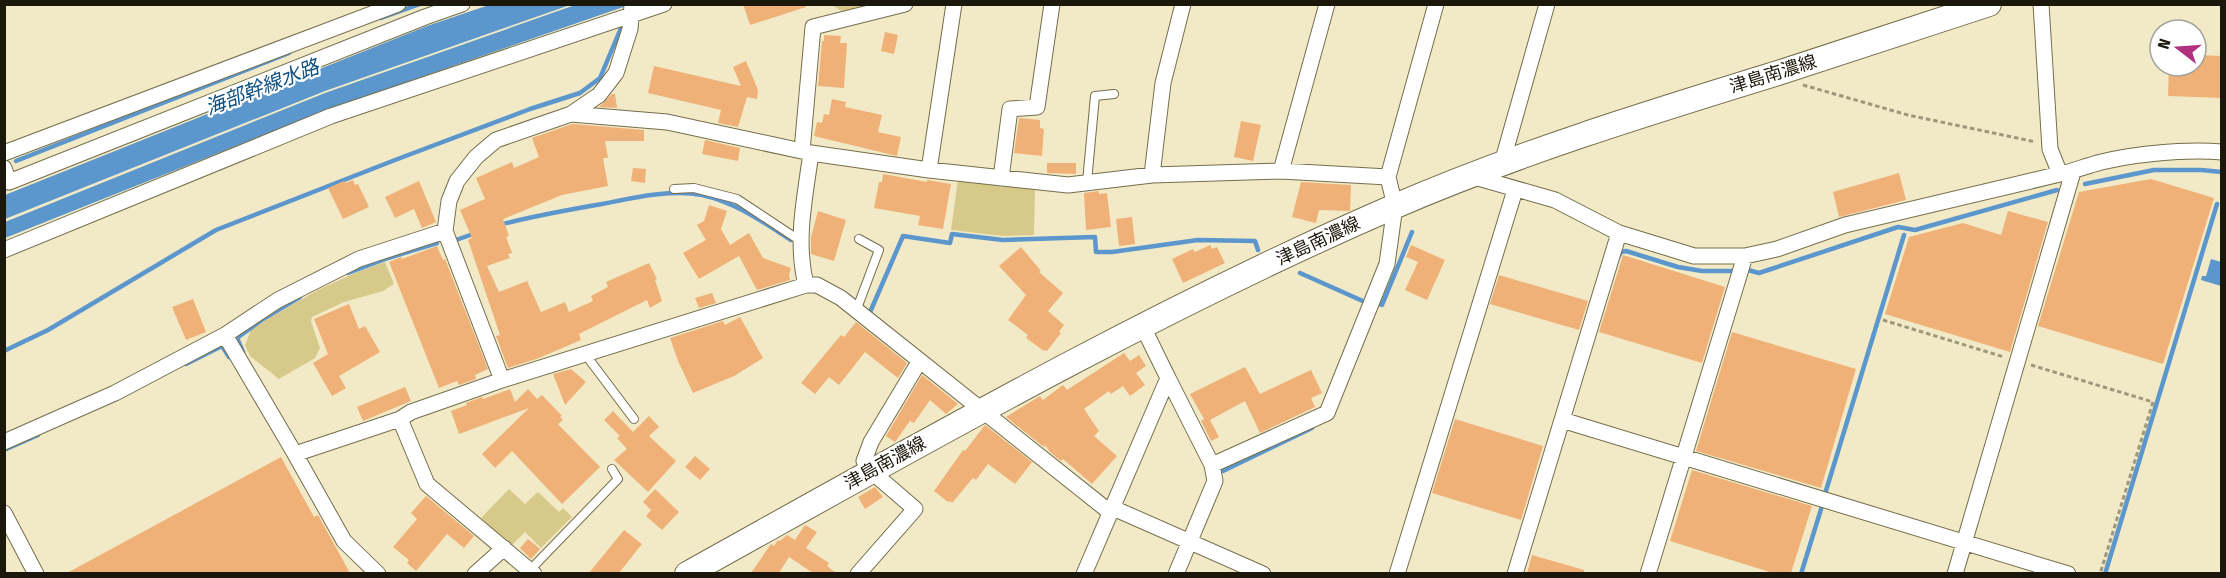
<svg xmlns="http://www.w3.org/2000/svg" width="2226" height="578" font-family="'Fira Sans Condensed','Noto Sans JP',sans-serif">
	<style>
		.green { fill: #d7c98a }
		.water { fill: #5b96cd }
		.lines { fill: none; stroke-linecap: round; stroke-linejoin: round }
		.stream { stroke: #5b96cd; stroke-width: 4.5 }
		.building { fill: #efb178 }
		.lane-casing { stroke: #746e4d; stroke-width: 10 }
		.street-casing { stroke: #746e4d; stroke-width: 17 }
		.primary-casing { stroke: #746e4d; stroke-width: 26 }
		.path { stroke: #9d977c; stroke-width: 3; stroke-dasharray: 4.5 3; stroke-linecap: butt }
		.lane { stroke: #fff; stroke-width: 8 }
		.street { stroke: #fff; stroke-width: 15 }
		.primary { stroke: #fff; stroke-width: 24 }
		.labels { text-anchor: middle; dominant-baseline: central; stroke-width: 4.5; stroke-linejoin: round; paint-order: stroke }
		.street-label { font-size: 18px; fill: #1b180b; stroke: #fff }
		.water-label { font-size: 20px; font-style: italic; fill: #0d5084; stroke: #fff }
	</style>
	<rect width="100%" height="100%" fill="#f2eac6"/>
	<path class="green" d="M832,5H881L845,13Z
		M958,180L1035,189L1034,235L1003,236L951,230Z
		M385,262L394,284L383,291L344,302L312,317L311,321L320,348L315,358L279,379L250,356L245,345L251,330L266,320L318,290L355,273Z
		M509,489L525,504L538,492L559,512L563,508L572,517L541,548L525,532L511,546L481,518Z"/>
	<path class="water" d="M492,4L570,5L325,91L5,219V195L427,26Z
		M575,5H629L329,109L5,238V222L325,93Z
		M2211,259L2221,262V286L2201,280L2202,276H2206Z"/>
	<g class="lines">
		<path class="stream" d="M381,18L420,4
			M16,161L289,53
			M2085,184L2154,170H2201L2222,172
			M499,225C533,216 567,210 602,204C633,198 670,189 702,195C735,202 763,222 791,240
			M456,240L476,233
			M1619,256L1621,252L1626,251L1678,267L1702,271H1734
			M1744,269L1759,273L1898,227L1915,230L2057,190
			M348,273L388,258L437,243
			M1300,273L1365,302
			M1376,307L1377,303L1382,305L1412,232
			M871,310L903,236L950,243L952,234L1003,240L1095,237L1096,252H1112L1198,240L1255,241L1258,250
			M4,351L48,330L216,230L395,160L530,109L580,93L600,78L621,28
			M243,352L237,338L263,319L300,297
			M186,364L222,346L229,357
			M4,450L38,435
			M1223,471L1312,428
			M1825,494L1904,235
			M1801,574L1822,506
			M2105,574L2217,204"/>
	</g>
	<path class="building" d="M743,4H806V7L750,25Z
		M885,32L898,35L894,54L881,51Z
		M824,35L841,36L840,43H847L844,88L818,86L822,41H824Z
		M2196,55L2222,56V98L2168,96L2169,66H2196Z
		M746,61L758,90L757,99L747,97L738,127L718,123L721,110L648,93L654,66L741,86L733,67Z
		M612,94H615L617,108L599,107Z
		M832,99L846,102L845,107L882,115L878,132L901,137L897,156L814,136L817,122L822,123L824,114L829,115Z
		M1019,118L1040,120V128L1044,129L1042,156L1014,153Z
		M1241,121L1261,125L1253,161L1234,157Z
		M572,124L644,130V141H605L608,158H603L608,186L562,195L503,219L509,236L506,237L512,253L508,254L510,258L487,266L499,292L527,281L541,312L565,302L569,312L593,301L591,296L608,287L606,282L649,263L657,279L655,280L662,301L650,308L647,300L579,334L581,340L539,358L508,368L496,336L500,335L468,240L472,238L460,210L485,199L476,178L512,162L514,168L539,157L532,138Z
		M705,140L740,148L738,161L702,154Z
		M1047,163H1076V174L1047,173Z
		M633,168L646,169L645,183L631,181Z
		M1899,173L1906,200L1839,217L1833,192Z
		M883,174L927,182V180L951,184L943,229L918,225L920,216L874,208L879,182H882Z
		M2151,179L2214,198L2163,364L2038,326L2079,192Z
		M353,180L355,185L358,184L369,207L343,219L328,188L344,181L345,183Z
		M419,181L436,222L422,228L414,209L395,218L385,197Z
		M1301,182L1351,185L1350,211L1319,210L1316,223L1292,217Z
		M1099,191V194L1107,193L1111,227L1086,230L1084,193Z
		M709,205L727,211L721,229L730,245L749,233L763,258L791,268L789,275L790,280L757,290L739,256L699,279L683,253L706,240L697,225L704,221Z
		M818,211L846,220L834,261L811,254V237Z
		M2008,211L2048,222L2010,352L1885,314L1909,237L1963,223L2001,235Z
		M1132,217L1135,244L1119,246L1116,219Z
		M1210,245L1212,249L1217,247L1225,263L1183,283L1172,259L1193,249L1195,252Z
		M1411,245L1445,260L1427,300L1405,290L1418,262L1406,257Z
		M437,246L443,260L445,259L488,369L475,375L476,379L459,385L457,381L439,388L389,262L401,257L402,259Z
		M1021,247L1041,271L1039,272L1063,293L1048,311L1064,325L1059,332L1061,333L1047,351L1045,350L1044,351L1026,338L1028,335L1008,320L1026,295L999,266Z
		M1623,255L1725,287L1702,363L1599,332Z
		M1499,275L1588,301L1579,330L1490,304Z
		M712,293L716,303L699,308L695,298Z
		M193,299L206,332L186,340L172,307Z
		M349,304L359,329L365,326L380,352L339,376L346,388L332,396L313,363L328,354L314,319Z
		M740,317L763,358L734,376L693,393L678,361L670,338L723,321L725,325Z
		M856,322L907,363L898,378L865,352L839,385L829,377L815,394L801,383L841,335L844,337Z
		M1732,332L1856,369L1821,488L1696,451Z
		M1124,353L1130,361L1139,355L1146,366L1136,373L1145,385L1130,396L1123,386L1111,394L1109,391L1084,409L1099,431L1094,436L1117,456L1092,484L1063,459L1061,461L1050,452L1045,445L1044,447L1006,417L1040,396L1043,400L1063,385L1067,390Z
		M1245,367L1260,394L1311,370L1322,393L1311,398L1315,407L1260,433L1245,401L1210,420L1219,437L1211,441L1201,421L1204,419L1190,394Z
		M571,369L586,382L565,405L553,374Z
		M922,375L958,404L946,414L930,400L914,423L910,421L895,442L886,436Z
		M405,387L411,401L363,421L357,407Z
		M510,389L515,402L528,389L537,399L542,395L562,416L560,417L563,420L558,424L600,467L562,504L512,451L495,468L482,454L529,408L459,434L451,411L467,405L466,403L482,397L483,399Z
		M613,411L633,432L649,416L659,427L649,436L676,461L648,492L614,460L627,449L617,438L620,436L604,420Z
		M1455,419L1543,446L1521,520L1432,493Z
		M985,425L1032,462L1015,484L988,464L976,480L973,478L952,503L950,501L948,502L934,491L963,450L965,451Z
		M695,456L710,469L700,480L685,467Z
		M281,457L314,517L318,515L350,573H67Z
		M1692,470L1812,506L1791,573H1773L1670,541Z
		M875,487L883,497L865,509L858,497Z
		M655,489L679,512L662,530L646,516L651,510L643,502Z
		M426,496L474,536L464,548L447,534L416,571L407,563L409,560L393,547L417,519L411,513Z
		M805,525L817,532L806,548L829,563L827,566L836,573H813L789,557L779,573H751L771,544L774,546L778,540L780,541L787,535L795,540Z
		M624,530L642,544L619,573H589Z
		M528,539L540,549L531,559L520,548Z
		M1532,555L1584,570V573H1527Z"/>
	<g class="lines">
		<defs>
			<path id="lane" d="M1087,182L1095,96L1114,94
				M674,189L694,188L737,199L799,240
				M856,311L879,250L859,239
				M585,354L634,419
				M530,570L618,479L612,469"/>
			<path id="street" d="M2041,4L2050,149L2060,174C2071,172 2080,168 2091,165C2126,154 2185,149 2222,152
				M571,114L667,122L811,153L929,170L1068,185L1152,175L1281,171L1388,177L1395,206L1387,264L1327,413L1212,465L1168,378
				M802,151L813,27L905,4
				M4,153L398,4
				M1502,163L1547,4
				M4,168L9,182L425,17L462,4
				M929,170L954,4
				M1281,171L1327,4
				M1152,175L1163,83L1183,4
				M1471,176L1555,200L1619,233L1694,256H1745L1777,249L1845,225L2060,174
				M1388,177L1436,4
				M1001,178L1010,109L1037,107L1052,4
				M4,250L331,116L664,4
				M806,285C795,241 805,197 811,153
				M225,335L295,454L400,419
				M502,380L445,231L449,201L457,181L476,157L496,140L571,114L599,95L616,73L630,29L632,5
				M1562,420L2068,574
				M4,442L115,393L225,335L278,300L359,259L445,231
				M295,454L344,541L378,574
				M1113,508L1263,574
				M4,513L36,574
				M475,574L504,548
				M534,574L427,484L400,419L411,412L502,380L806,285H817L841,298L1111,513
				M858,574L915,509L871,471L864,461L871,442L919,362
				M1084,574L1168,378L1142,325
				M1176,574L1215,481L1212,465
				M1397,574L1515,190
				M1515,574L1619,233
				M1648,574L1745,256
				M1955,574L2073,172"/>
			<path id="primary" d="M687,574C919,445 1149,313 1393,207C1518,153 1648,113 1778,73C1849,50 1919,27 1989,4"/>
		</defs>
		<use href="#lane" class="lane-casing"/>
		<use href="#street" class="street-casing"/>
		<use href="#primary" class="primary-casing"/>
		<path class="path" d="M1803,85L1908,115L2036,142
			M1883,320L2004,357
			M2031,365L2153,402L2100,574"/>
		<use href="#lane" class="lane"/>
		<use href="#street" class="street"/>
		<use href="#primary" class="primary"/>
	</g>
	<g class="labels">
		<g class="street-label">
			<text transform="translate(1773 74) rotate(-17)">津島南濃線</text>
			<text transform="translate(1318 241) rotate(-25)">津島南濃線</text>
			<text transform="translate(885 463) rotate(-29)">津島南濃線</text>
		</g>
		<g class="water-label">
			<text transform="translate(262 87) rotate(-21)">海部幹線水路</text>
		</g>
	</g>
	<rect width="2226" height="578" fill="none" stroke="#1b180b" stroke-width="12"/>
	<g transform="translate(2178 48) rotate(287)"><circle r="28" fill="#ffffff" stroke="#a4a39d" stroke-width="1.5"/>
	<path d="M0-4.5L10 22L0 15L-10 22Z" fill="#b1317e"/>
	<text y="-9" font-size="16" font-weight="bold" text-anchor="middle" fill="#1b180b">N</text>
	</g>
</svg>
